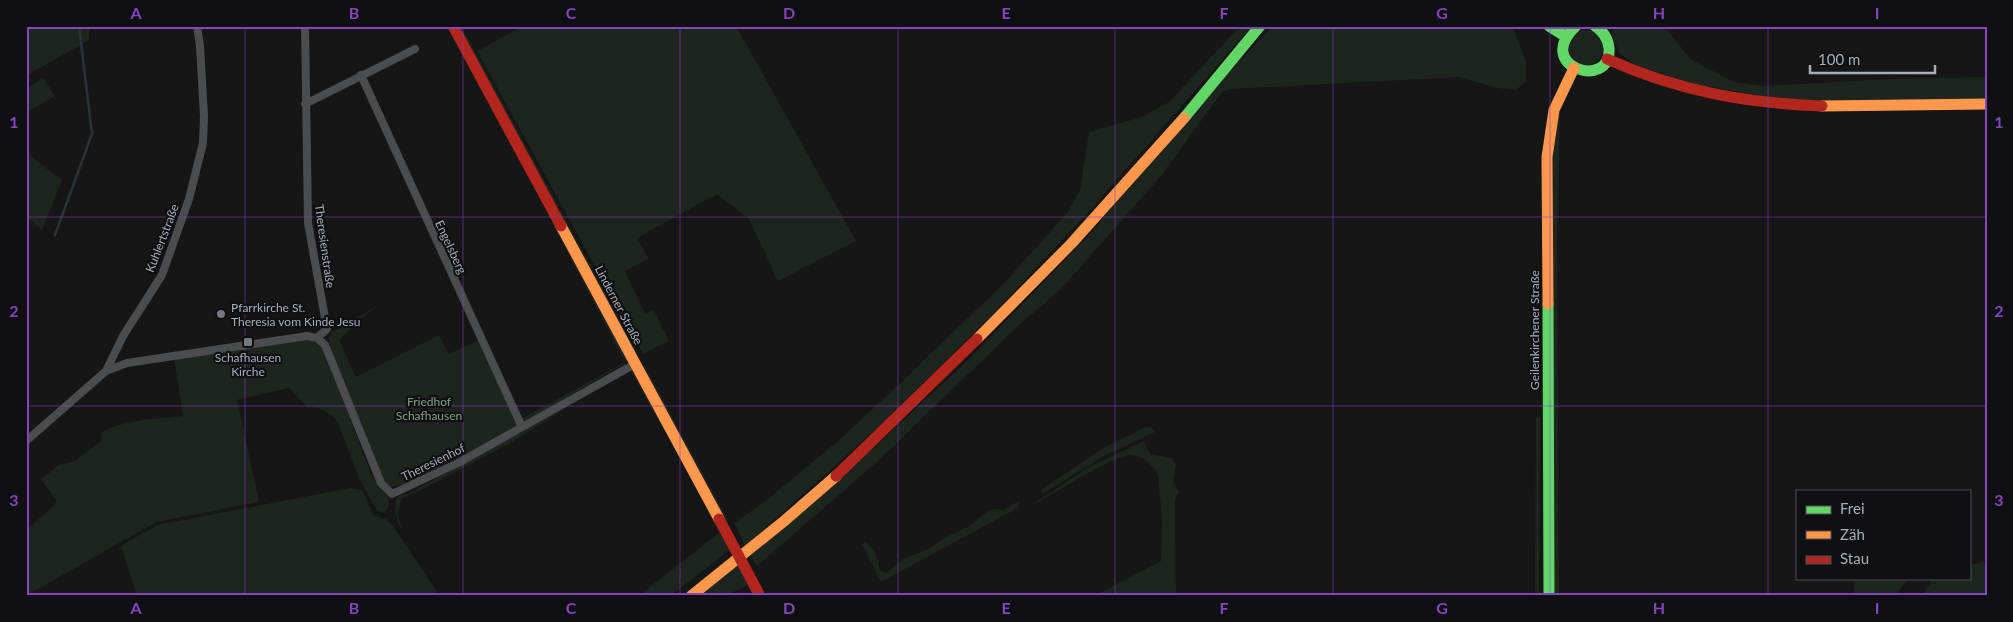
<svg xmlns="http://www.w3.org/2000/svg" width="2013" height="622" font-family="Lato,sans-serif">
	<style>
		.green { fill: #1e241e }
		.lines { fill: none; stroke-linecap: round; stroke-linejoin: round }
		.stream { stroke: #2a3237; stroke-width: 2.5 }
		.street { stroke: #4a4c4e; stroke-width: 8 }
		.fast { stroke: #63d668; stroke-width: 11 }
		.slow { stroke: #ff974d; stroke-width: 11 }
		.jam { stroke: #b3261e; stroke-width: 11 }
		.jam-bridge { stroke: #b3261e; stroke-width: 11 }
		.grid { fill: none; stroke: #8446bd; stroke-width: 1; stroke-opacity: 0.55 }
		.poi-dot { fill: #74797e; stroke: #101012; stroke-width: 2 }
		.labels { text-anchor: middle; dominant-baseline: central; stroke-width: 4.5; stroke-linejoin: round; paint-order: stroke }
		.street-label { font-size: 12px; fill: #a7aeb6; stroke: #101012 }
		.poi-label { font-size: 12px; fill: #a7aeb6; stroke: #101012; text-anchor: start }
		.park-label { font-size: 12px; fill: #81a07f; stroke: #101012 }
		.neatline { fill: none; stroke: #8446bd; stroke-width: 2 }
		.grid-label { font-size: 16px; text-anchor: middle; font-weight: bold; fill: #8446bd }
	</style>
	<rect width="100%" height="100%" fill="#161616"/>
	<path class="green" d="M26,26H89V40L26,76Z
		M458,26H461L559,207L556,208Z
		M523,26H736L856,241L778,281L749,219L717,194L637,238L649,259L625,271L645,314L653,309L669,341L643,354L477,51Z
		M1240,26H1252L1083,218L995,312L877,428L745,546L734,523L763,503L838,441L892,391L1003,284L1068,212L1080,190L1089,132L1142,117L1169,102Z
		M1273,26H1512L1526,61V81L1516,90L1497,88L1459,77L1230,89L1222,92L1161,176L1060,290L1019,325L879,460L757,566L749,553L829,489L967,361L1091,233L1138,175L1222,79Z
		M1613,26H1665L1690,59L1734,82L1763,86L1887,79L1987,77V100L1853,102L1776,99L1691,83L1636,65L1619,53L1612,35Z
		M1567 48a18 18 0 1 1 36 0a18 18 0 1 1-36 0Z
		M43,78L55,96L26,113V89Z
		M1560,107L1557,253L1559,596H1553L1550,153Z
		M26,153L62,180L42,230L26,217Z
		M558,211H561L638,353L634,352Z
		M552,216L629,357L625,363L525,422L521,419L625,362L551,220Z
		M377,306L362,318L339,340L356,377L439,335L449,354L481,339L519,426L409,483L391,487L383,479L330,348L329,338L332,332Z
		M300,338L313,341L323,347L371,474L387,495L389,500L387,510L383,513L377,510L360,481L339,425L334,417L321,409L311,407L308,408L289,388L237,400L259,502L156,522L26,596V531L57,502L41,479L59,465L75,461L101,441L102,432C126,419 157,419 183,416L174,358Z
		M644,365L728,520H725L642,368Z
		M633,370L731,549L670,596H638L719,533L694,483L631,371Z
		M571,405L512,442L427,487L401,499L398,514L402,531C397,523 392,504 398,496L408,494Z
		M1536,417L1540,418L1539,596H1535Z
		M1151,427L1155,432L1104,456L1042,494L1041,491L1044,488L1103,448L1144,428Z
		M1144,441L1150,454L1171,458L1176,464L1173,482L1179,492L1175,500L1176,596H1094L1161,561L1162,520L1158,475C1153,465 1143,456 1131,455C1117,454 1051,495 1035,504L1036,502L1089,467Z
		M350,488L362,490L374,516L386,519L393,526L440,596H137L121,546L157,525Z
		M1020,500L1018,508L881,582L862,544L865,542C875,547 878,560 880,570L886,573L903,559L928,549L946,537L970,526L989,510L998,509L1004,510Z
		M739,562L758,596H753L747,585L726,596H695Z
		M1981,562H1987V596H1921L1934,578H1969V565Z
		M1854,578H1908L1896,596H1854Z"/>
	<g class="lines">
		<path class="stream" d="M55,235L92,134L79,26"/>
		<path class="street" d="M361,75L522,427
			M305,104L415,49
			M317,338L325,345L381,483L392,494L458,463L635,364
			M106,371L127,363L307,336L317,338L327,329L308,223L305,26
			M26,441L106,371L123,336L162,275L189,199L203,143L204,116L200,46L197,26"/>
		<path class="fast" d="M1549,26L1565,36
			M1576,26C1532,67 1612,91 1609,48C1608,38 1603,31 1595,26
			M1184,118L1260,26
			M1548,304L1549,596"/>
		<path class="slow" d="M1822,106L1987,104
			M561,226L719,519
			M1548,304L1547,157L1554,110L1574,68
			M977,339L1071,244L1184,118
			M691,596L783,522L836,476"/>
		<path class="jam" d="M453,26L561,226
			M1607,59C1678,91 1745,103 1822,106
			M836,476L977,339"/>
		<path class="jam-bridge" d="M719,519L759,594"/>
	</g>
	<path class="grid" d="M245,26V596M463,26V596M680,26V596M898,26V596M1115,26V596M1333,26V596M1550,26V596M1768,26V596M26,217H1987M26,406H1987"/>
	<g class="poi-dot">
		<circle cx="221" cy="314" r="5"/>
		<rect x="243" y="337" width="10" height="10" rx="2.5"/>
	</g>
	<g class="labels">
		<g class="street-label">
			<text transform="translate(162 238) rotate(-69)">Kuhlertstraße</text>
			<text transform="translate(325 246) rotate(82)">Theresienstraße</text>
			<text transform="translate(451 247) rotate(65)">Engelsberg</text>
			<text transform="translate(619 305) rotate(62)">Linderner Straße</text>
			<text transform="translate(1534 330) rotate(-90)">Geilenkirchener Straße</text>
			<text transform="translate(433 462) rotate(-26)">Theresienhof</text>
		</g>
		<g class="poi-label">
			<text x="231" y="307">Pfarrkirche St.<tspan x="231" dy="14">Theresia vom Kinde Jesu</tspan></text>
			<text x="248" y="357" text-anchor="middle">Schafhausen<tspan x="248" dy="14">Kirche</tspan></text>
		</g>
		<g class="park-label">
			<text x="429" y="401">Friedhof<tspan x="429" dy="14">Schafhausen</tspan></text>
		</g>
	</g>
	<rect width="2013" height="622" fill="none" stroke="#101012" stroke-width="55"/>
	<rect x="1796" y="490" width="175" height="90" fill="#101012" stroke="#4c4f54"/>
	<rect x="1806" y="506" width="25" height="8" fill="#63d668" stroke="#4c4f54"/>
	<text x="1840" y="514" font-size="15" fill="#a7aeb6">Frei</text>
	<rect x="1806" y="531" width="25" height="8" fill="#ff974d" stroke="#4c4f54"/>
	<text x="1840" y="540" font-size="15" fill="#a7aeb6">Zäh</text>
	<rect x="1806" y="556" width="25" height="8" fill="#b3261e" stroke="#4c4f54"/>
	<text x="1840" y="564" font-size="15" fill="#a7aeb6">Stau</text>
	<path d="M1810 65v8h125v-8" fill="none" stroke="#a7aeb6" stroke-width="2.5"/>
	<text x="1818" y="65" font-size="15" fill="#a7aeb6" stroke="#101012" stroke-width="4" paint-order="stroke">100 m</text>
	<rect x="28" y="28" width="1958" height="566" class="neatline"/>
	<g class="grid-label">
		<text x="136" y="19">A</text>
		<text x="354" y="19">B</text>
		<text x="571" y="19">C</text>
		<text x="789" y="19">D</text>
		<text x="1006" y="19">E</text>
		<text x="1224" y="19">F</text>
		<text x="1442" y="19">G</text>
		<text x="1659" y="19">H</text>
		<text x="1877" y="19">I</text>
		<text x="14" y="128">1</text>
		<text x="1999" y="128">1</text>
		<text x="14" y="317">2</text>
		<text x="1999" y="317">2</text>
		<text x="14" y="506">3</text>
		<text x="1999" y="506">3</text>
		<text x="136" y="614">A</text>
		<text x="354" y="614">B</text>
		<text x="571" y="614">C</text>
		<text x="789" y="614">D</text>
		<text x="1006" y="614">E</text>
		<text x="1224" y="614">F</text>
		<text x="1442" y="614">G</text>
		<text x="1659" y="614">H</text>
		<text x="1877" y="614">I</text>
	</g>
</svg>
